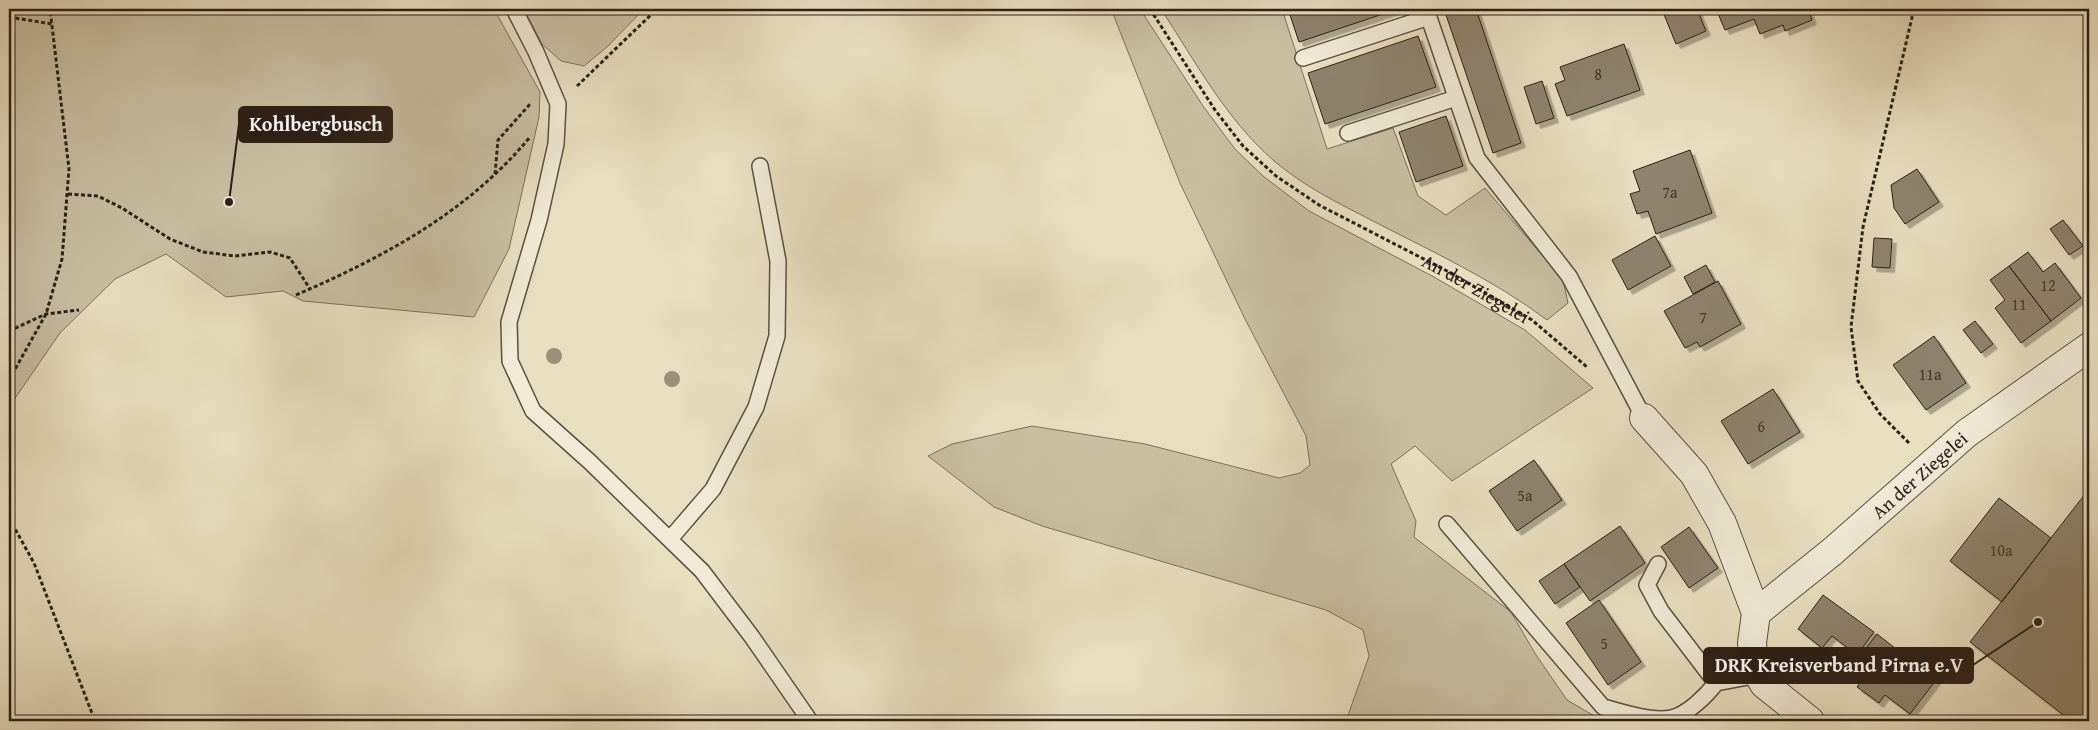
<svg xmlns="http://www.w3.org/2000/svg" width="2098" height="730" font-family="'Gentium Book Plus',serif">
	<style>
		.green { fill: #c8bfa3; stroke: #7a705c }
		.building { fill: #8e836e; stroke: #2c2016; filter: url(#shadow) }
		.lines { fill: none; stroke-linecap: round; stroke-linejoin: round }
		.lane-casing { stroke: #5b5040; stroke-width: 18 }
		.street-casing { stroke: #5b5040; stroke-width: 30 }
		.path { stroke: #2c2016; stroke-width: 3; stroke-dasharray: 4 2.5; stroke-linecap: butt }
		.lane { stroke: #f0ead6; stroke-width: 15 }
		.street { stroke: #f0ead6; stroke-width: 28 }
		.tree { fill: #9a907a }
		.labels { text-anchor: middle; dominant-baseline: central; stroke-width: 4; stroke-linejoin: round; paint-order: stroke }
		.number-label { font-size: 16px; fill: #44392c }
		.street-label { font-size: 19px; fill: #2c2016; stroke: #f0ead6 }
		.leader { fill: none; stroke: #2c2016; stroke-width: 2 }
		.callout-dot { fill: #2c2016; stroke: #f0ead6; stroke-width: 2 }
		.callout { fill: #2c2016; stroke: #2c2016; stroke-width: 2 }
		.callout-label { font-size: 20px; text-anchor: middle; font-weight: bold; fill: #fff }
	</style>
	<defs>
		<filter id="shadow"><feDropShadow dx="4.5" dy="4.5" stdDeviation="0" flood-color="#0004"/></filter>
	</defs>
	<rect width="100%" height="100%" fill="#e8dfc0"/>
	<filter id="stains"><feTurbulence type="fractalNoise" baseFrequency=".004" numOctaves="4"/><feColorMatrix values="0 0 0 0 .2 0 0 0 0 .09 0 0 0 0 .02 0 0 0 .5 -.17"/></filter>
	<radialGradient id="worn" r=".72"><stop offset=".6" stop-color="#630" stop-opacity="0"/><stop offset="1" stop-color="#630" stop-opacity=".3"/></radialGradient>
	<path class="green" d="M9,9H494L540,92L539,117L509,249L474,317L303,301L283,291L226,297L166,254L115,279L60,333L9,407Z
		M524,9H644L607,47L584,66L561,61L542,44Z
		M1111,9H1140L1203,106L1235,149L1263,176L1309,211L1434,277L1525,330L1593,388L1452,481L1415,446L1391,464L1416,521L1414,537L1511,612L1536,655L1567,700L1603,721H1346L1369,656L1363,630L1326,610L1042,526L994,507L928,456L952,444L1032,426L1145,444L1279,478L1300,473L1310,465L1306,436L1245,319L1180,183Z
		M1161,9H1282L1327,149L1393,128L1418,196L1446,215L1485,188L1563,280L1568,303L1547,320C1494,280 1431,251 1373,221C1338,203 1303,186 1273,160C1226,119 1195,61 1161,9Z"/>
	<path class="building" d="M1288,9H1398L1299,42Z
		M1444,9H1476L1521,143L1493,153Z
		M1672,9H1697L1706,31L1676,44L1663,12Z
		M1716,9H1808L1812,20L1785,31L1783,25L1760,34L1754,19L1725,30Z
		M1418,36L1436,87L1325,124L1308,73Z
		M1624,44L1640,90L1567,116L1555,84L1565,80L1560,67Z
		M1542,81L1554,118L1536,124L1524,87Z
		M1446,116L1463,166L1416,182L1399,132Z
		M1690,150L1712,213L1656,234L1648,211L1637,214L1630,194L1640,191L1633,171Z
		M1917,169L1939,202L1905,224L1894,208L1891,185Z
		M2063,220L2083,246L2069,255L2050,229Z
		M1655,236L1671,266L1628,290L1612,260Z
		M1874,238L1892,239L1890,268L1872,267Z
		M2028,252L2043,272L2055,263L2081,298L2051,321L2009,266Z
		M1706,265L1715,282L1693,294L1684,277Z
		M2009,266L2051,321L2021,343L1995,308L2005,300L1990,280Z
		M1718,281L1741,324L1700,347L1697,342L1685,348L1664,311Z
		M1975,321L1993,344L1981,353L1963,330Z
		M1934,336L1966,383L1926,410L1893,365Z
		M1773,389L1800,432L1748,464L1721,421Z
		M1534,460L1562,500L1517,531L1489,491Z
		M2089,489V721H2071L1970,642Z
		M1999,498L2051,538L2002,602L1950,561Z
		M1620,526L1645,563L1590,601L1564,564Z
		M1689,527L1718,568L1689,588L1661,547Z
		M1564,564L1580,587L1555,604L1539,581Z
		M1823,595L1874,632L1857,655L1832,636L1822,648L1798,629Z
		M1599,600L1641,662L1608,685L1566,623Z
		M1877,634L1936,680L1910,714L1885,695L1879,703L1857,687L1863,679L1850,669Z"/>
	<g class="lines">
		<defs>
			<path id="lane" d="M514,9L536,52L558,104L556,144L539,220L509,322L510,361L533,411L590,462L702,571L752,637L810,721
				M1426,9L1477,158L1569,276L1644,418
				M1303,58L1429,17
				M1348,133L1456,98
				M1447,524L1603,707C1622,712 1651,722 1671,718C1687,715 1707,695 1716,683
				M670,539L713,489L756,407L777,336L778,261L760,166
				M1658,564L1647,585L1661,611L1716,683L1759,675"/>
			<g id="street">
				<path d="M1644,418L1694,474L1722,523L1756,613L1752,643L1754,667L1764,684L1810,721"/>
				<path id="s2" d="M1756,613L1833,551L1967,433L2089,347"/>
			</g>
		</defs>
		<use href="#lane" class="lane-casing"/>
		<use href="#street" class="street-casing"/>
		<g class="path">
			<path id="s1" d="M1150,9L1215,110L1243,146L1276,176L1319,205L1447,271L1532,320L1587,367"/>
			<path d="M9,17L52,24"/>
			<path d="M577,86L657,9"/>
			<path d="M495,174L498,140L531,103"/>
			<path d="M68,194L98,196L122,208L170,239L203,252L235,256L270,252L290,258L310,289"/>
			<path d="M296,295C384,257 468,212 530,137"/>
			<path d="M9,331L46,314L79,310"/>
			<path d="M9,380L46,314L62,259L69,169L50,9"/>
			<path d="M1909,443L1880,414L1858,381L1851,327L1863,227L1914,9"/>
			<path d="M9,518L34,563L95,721"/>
		</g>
		<use href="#lane" class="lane"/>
		<use href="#street" class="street"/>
	</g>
	<g class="tree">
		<circle cx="554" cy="356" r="8"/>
		<circle cx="672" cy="379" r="8"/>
	</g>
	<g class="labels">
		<g class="number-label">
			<text x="1598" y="74">8</text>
			<text x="1670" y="192">7a</text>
			<text x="2048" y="285">12</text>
			<text x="2019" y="304">11</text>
			<text x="1703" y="317">7</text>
			<text x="1930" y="374">11a</text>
			<text x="1761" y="426">6</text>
			<text x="1525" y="495">5a</text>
			<text x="2001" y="550">10a</text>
			<text x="1604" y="643">5</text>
		</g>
		<g class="street-label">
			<text stroke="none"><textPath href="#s1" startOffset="440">An der Ziegelei</textPath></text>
			<text stroke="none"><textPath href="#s2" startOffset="214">An der Ziegelei</textPath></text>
		</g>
	</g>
	<path class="leader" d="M229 202L239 124M2038 622L1973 665"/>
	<g class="callout-dot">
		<circle cx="229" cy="202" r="5"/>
		<circle cx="2038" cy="622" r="5"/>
	</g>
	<g class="callout">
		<rect x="239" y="107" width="153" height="35" rx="5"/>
		<rect x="1704" y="648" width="269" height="35" rx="5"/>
	</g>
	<g class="callout-label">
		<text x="316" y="131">Kohlbergbusch</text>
		<text x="1839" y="672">DRK Kreisverband Pirna e.V</text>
	</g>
	<rect width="2098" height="730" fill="none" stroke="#e8dfc0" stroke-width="30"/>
	<rect x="10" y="10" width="2078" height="710" fill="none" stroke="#2c2016" stroke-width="2.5"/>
	<rect x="15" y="15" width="2068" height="700" fill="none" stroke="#2c2016"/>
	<rect width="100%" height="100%" filter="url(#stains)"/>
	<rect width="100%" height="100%" fill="url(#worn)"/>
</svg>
